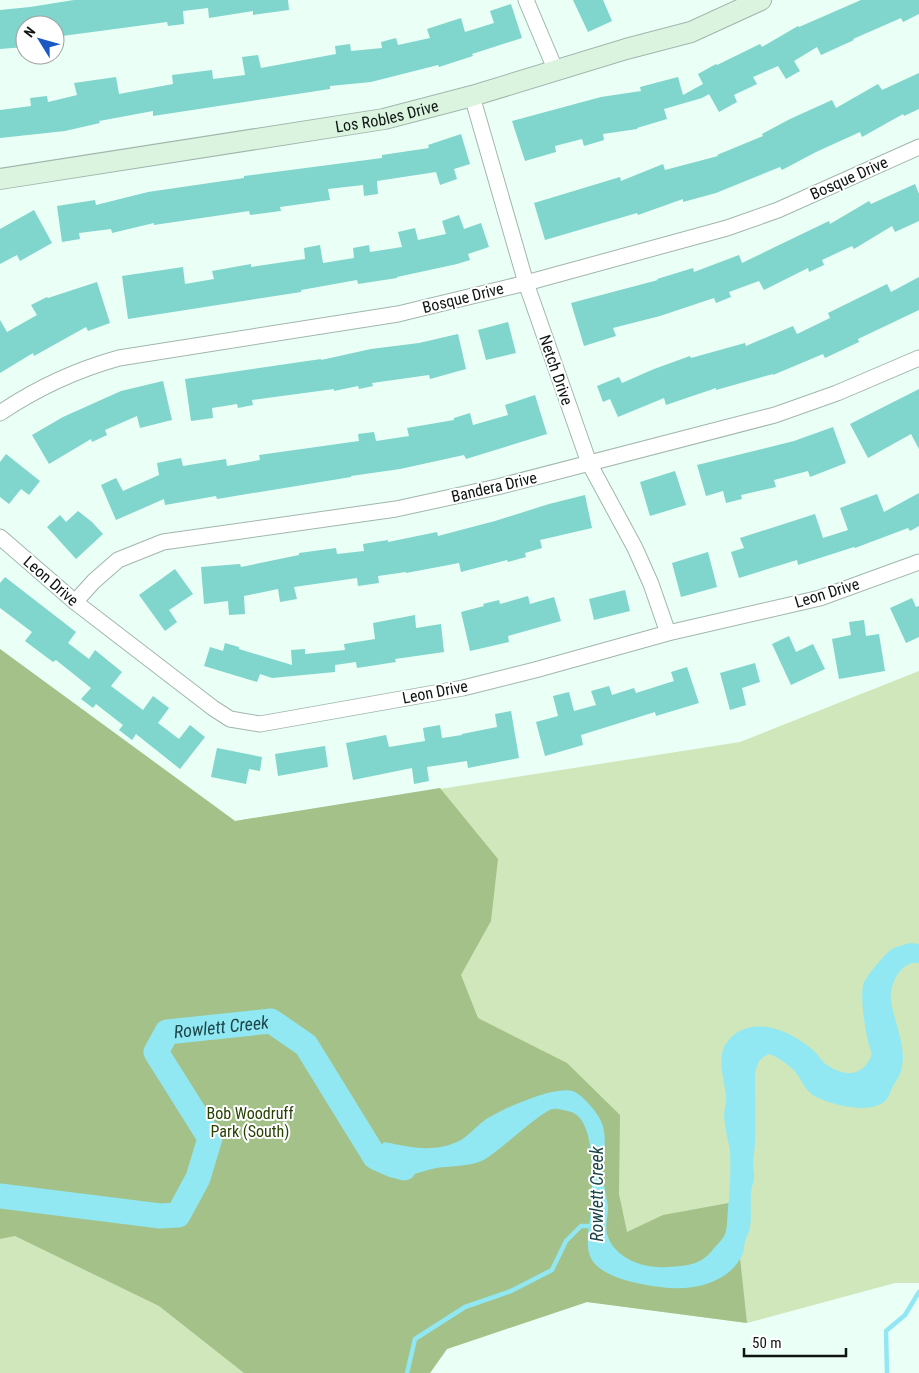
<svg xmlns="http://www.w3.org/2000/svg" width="919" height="1373" font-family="'Roboto Condensed',sans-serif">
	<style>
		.green { fill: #d0e7bb }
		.forest { fill: #a3c188 }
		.water { fill: #91e8f2 }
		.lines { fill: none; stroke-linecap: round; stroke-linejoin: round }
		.stream { stroke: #91e8f2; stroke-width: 4.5 }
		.river { stroke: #91e8f2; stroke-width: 25 }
		.building { fill: #80d5cc }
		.street-casing { stroke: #a2b6ad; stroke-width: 17 }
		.secondary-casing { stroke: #a2b6ad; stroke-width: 22 }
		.street { stroke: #fff; stroke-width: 15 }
		.secondary { stroke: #dbf4e0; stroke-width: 20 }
		.labels { text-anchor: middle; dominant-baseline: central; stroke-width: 4; stroke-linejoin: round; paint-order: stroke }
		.street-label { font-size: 16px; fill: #0e1512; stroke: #fff }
		.park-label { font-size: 16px; fill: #284202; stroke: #fff }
		.water-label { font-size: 18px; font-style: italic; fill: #1c4549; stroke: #fff }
	</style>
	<rect width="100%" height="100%" fill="#eafff6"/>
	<path class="green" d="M0,649L235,821L740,742L919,671V1283H895L747,1323L587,1302L447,1349L430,1373H0Z"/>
	<path class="forest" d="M0,649L235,821L440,788L498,859L491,921L461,975L478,1018L567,1063L620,1115L619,1194L627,1232L663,1215L734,1202L747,1323L587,1302L447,1349L430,1373H244L159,1306L15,1236L0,1239Z"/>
	<path class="water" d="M910,943L919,944V963C901,960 889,985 891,1000C894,1025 909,1048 900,1074C898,1079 894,1083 892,1088C890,1092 889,1098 885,1101C870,1115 829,1105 813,1095C805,1090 802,1081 797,1074C791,1066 779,1058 770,1054C759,1057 757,1064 755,1074C755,1096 756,1119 755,1142C755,1149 753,1157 753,1164C753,1169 755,1174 754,1179C753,1184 751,1189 751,1194C750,1205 752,1216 750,1227C749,1233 746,1237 745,1242C744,1245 744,1249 743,1253C732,1281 697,1290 670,1288C648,1286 613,1281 596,1265C581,1251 591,1223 591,1207C592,1185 597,1120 571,1112C567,1111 557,1108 553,1109C543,1110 500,1150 487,1158C471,1168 449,1165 432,1169C419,1172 408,1178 395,1175C386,1173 377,1164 369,1160L384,1142C411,1147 431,1153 457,1142C468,1137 475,1127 485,1120C500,1110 558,1083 575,1092C583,1096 598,1113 601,1121C608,1136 603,1157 603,1173C603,1185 607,1196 608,1208C608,1216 605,1226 607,1234C614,1259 645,1269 668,1267C687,1266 702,1265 714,1248C718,1244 723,1239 725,1234C728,1226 727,1216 728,1208C730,1189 731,1170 730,1151C728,1140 725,1128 724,1116C724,1109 727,1102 726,1095C724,1080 718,1061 724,1047C726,1043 732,1036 735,1034C761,1016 795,1034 815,1052C819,1056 822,1062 827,1065C846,1078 864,1076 872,1054C866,1040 860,1000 863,985C864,979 886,952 892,949C897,946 904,945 910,943Z"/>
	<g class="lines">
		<path class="stream" d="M407,1373L415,1339L465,1307L511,1291L552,1270L566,1241L581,1226H593
			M887,1373L886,1331L905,1315L919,1292"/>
		<path class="river" id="s1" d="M0,1196L160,1216L178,1215L198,1178L210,1138L156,1052L167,1032L271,1021L306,1045L375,1157L393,1165L404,1168"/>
	</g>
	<path class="building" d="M74,0H288L289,10L253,15V11L209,18L208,8L183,11L184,24L168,26L167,22L55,37V25H23L25,47L0,49V10L30,7Z
		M573,0H603L612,21L588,32Z
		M861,0H919V14L903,22L901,18L853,39L854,40L821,55L817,47L794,61L800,71L786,79L778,66L753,77L757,84L734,95L737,102L719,112L709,94L702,98L664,109L667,119L637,128V129L603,134L604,140L584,146L582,139L555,146L556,152L525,161L512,121L601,97L641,91L640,87L678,77L683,95L703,84L698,74L716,64L717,65L760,44L762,47L798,26L799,27Z
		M511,4L522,38L472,54L473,56L439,67L438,65L371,82L330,86V89L153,116V111L99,121L100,123L65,131L0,138V110L31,106L30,98L47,96L48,102L77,95L74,83L116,77L119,94L173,84L172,75L212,70L213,79L245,75L242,57L258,55L261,68L336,54L335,46L350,44L351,51L382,48L381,42L396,38L398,45L430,38L427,29L461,18L465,32L494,23L490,11Z
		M919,73V109L904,116L903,114L862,137L860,132L816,152L782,170L780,167L716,193L683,202V199L638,215L637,213L545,240L534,203L620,177L621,181L663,164L665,170L718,156L717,155L763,136L762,134L790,119L832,100L836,108L878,84L882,90Z
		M461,134L470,164L454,169L457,179L440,185L436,172L377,181L378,194L364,196L363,185L328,189L330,200L280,207L281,211L250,215L249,211L154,225V223L112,233L111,229L79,233L80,239L62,242L57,206L95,200L96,205L148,192L244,178V176L382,158V155L429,148L428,145Z
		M915,184L919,194V221L895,232L892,226L854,249L852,246L822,260L824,265L809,272L808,268L764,290L759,281L729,292L731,297L716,303L714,298L660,316L613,328L616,336L584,346L571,303L658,280L657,279L693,268L694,272L739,255L742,263L829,221L830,224L869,201L871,204Z
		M34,210L52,243L20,261L17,255L0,264V229Z
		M459,215L464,229L481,223L489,247L468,254L470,260L457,264L397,277V278L358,284L357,280L301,290V292L128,319L122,276L183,267L185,284L214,279L212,271L251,264V267L305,259L304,248L320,245L323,263L354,258L353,248L369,245L370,252L402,247L398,232L415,228L418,240L446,234L442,221Z
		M919,277V310L858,339L859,342L825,358L823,354L773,375V374L716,390V388L666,405L664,398L618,417L610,399L603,402L597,386L619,377L622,383L654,369L690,356L691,358L745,343L746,346L793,326L797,334L830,318L828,313L887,284L891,292Z
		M97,282L110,323L88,331L86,327L34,356L33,353L0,373V320L7,332L37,315L31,305L47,297L48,298Z
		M508,322L516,353L486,360L478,330Z
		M458,334L466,369L430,379L429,375L372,383L373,386L359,389L358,386L334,391V389L252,400L253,405L238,408L237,404L212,408L213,418L191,421L185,379L321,359V360L371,349L419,343Z
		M163,381L172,420L140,428L137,416L105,430L107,435L92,442L91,439L49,464L32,435L63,417L121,391Z
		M919,389V449L911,434L868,458L850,424Z
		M535,395L547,434L466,459L464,455L400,469L351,476V477L217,499L216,496L165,505L164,499L116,520L101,485L116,478L123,491L159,475L157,463L181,458L183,466L226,459L227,466L260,460L259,455L359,441L358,434L374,432L376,441L409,436L407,428L454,420V418L470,413L473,425L508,415L505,405Z
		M833,427L846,463L810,477L808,471L774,480L776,487L741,495L742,499L726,503L723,491L706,496L697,465L794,441Z
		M6,454L40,481L29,495L21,489L9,504L0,497V462Z
		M675,471L686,505L650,516L640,482Z
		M919,493V526L910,531L908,528L855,548L854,547L798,565L797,560L739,578L731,552L744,548L740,538L815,514L823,538L848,530L840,508L877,494L884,512Z
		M585,495L592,528L540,540L542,548L525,553L526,557L508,562L507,560L461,572L459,563L406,573V572L378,576L379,583L358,586L357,578L294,587L297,599L280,602L278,589L244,596L245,614L229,615L228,601L204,604L201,567L240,564L241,567L299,555V553L336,548L337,554L364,551L363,544L388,540V542L437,532L438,536L495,521L549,504Z
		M78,511L92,522L103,534L76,559L47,527L60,515L66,522Z
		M708,552L717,587L681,597L672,563Z
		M175,569L193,594L169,610L177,622L165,631L139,595Z
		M5,577L76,632L68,643L89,659L95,650L122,672L111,686L143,710L153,696L169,708L158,723L179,739L190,725L205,737L180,769L136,734L132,740L119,730L123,725L96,704L93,708L81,699L91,688L56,660L53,662L25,641L32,632L0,608V583Z
		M625,590L630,611L594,620L589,599Z
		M528,596L530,604L554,597L561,621L508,636L509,642L470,651L461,612L484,606L483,604L499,600L500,604Z
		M912,598L916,607L919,606V637L906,643L890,608Z
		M415,615L416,628L441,624L444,652L395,659L396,662L357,668L356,662L335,665V672L272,678L260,674L257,682L204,666L210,647L223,651L225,643L239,647V649L292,665L291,650L305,649V654L345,650L344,644L375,639L373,623Z
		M864,620L866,636L879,634L885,671L839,679L832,639L851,635L849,622Z
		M789,636L796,652L813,644L825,669L791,685L772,644Z
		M755,663L760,682L742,688L746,705L730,710L720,673Z
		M687,667L699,703L656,716L655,712L581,735L583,745L545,756L536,722L558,716L553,696L569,692L574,711L596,705L591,691L609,686L612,695L634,688L636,693L674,681L671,672Z
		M511,711L519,758L468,768L467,761L427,767L429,781L414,784L412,768L353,780L346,743L386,735L389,747L425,741L423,728L440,725L442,738L462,735V734L497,727L495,714Z
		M325,746L328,767L278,776L275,754Z
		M217,748L262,757L260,771L249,769L246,784L211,777Z"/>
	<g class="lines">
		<defs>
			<path id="street" d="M526,0L556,71
				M472,96L526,283L589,463L635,548L651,584L668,633
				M0,413C37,388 76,370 119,358L398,314L526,283L727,228L778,210L919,147
				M0,537L75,602L213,708L230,719L260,724L463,688L535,670L668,633L820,598L919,562
				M75,602L94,581L118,560L163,542L396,509L497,487L775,415L837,393L919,358"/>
			<g id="secondary">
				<path id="s2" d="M0,179L384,119L472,96L626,49L691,32L761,0"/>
			</g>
		</defs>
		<use href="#street" class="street-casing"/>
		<use href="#secondary" class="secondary-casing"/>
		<use href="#street" class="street"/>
		<use href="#secondary" class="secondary"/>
	</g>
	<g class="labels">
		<g class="street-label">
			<text stroke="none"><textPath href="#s2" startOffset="392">Los Robles Drive</textPath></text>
			<text transform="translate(849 178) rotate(-24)">Bosque Drive</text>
			<text transform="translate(463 298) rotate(-14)">Bosque Drive</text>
			<text transform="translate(556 370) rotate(71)">Netch Drive</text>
			<text transform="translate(494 487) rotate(-13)">Bandera Drive</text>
			<text transform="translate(51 581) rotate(41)">Leon Drive</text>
			<text transform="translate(827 593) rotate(-17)">Leon Drive</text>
			<text transform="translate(435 692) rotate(-11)">Leon Drive</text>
		</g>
		<g class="park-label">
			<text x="250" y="1113">Bob Woodruff<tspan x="250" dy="18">Park (South)</tspan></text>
		</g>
		<g class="water-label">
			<text stroke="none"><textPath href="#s1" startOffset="442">Rowlett Creek</textPath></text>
			<text transform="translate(596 1194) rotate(-90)">Rowlett Creek</text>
		</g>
	</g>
	<g transform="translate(40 40) rotate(307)"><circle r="24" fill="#ffffff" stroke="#9fa1a0"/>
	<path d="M0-4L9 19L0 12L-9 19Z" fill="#1c58c4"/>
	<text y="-8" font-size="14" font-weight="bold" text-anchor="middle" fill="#0e1512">N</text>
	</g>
	<path d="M744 1348v8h102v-8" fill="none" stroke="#0e1512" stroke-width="2.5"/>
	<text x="752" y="1348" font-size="15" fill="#0e1512" stroke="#ffffff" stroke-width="4" paint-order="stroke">50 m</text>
</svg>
